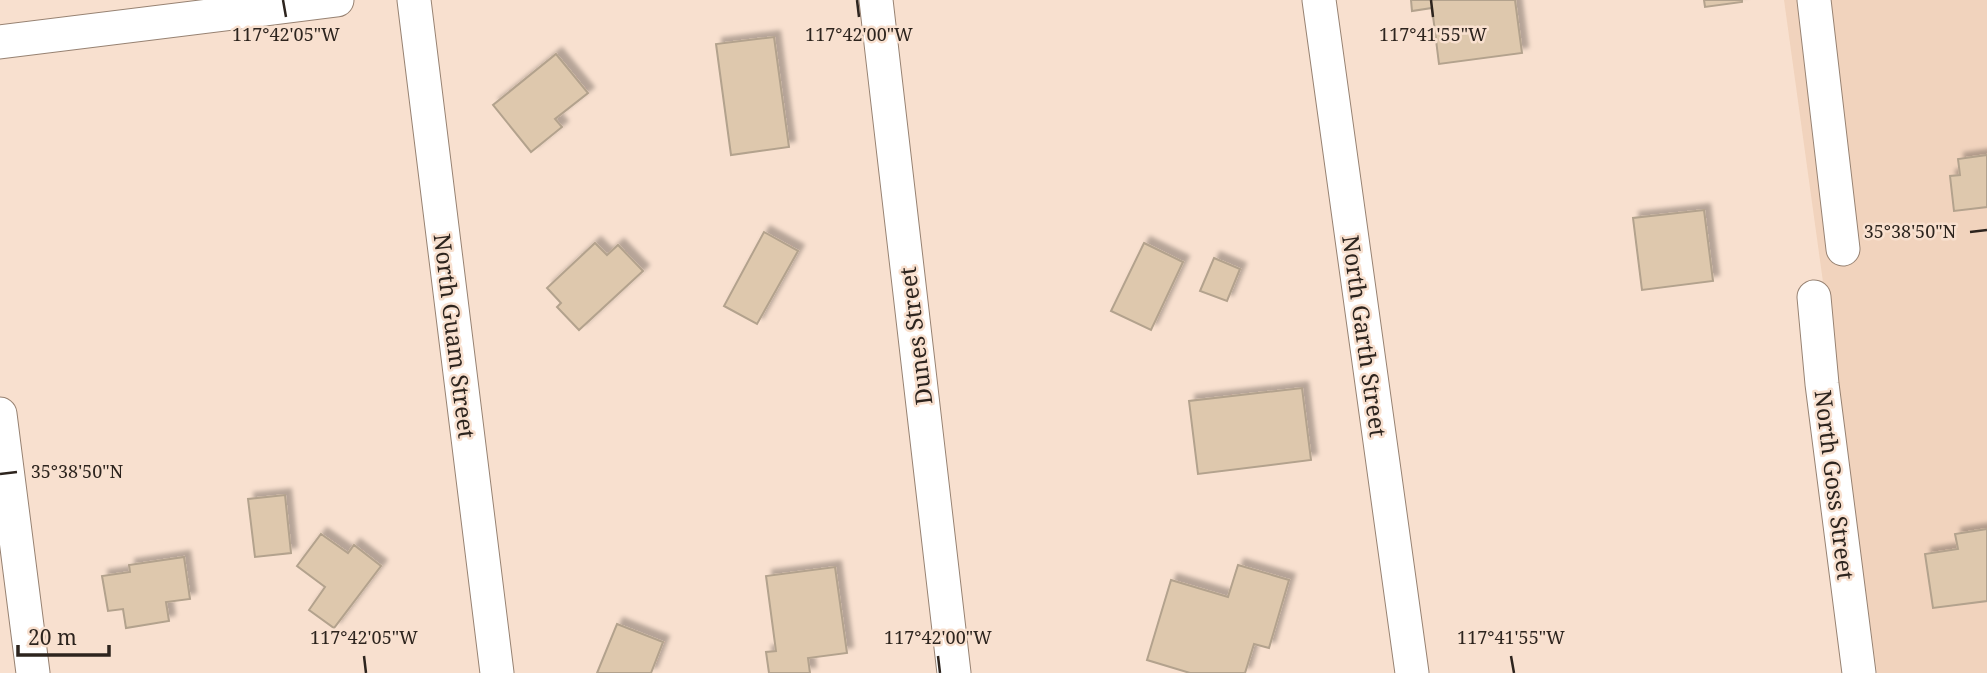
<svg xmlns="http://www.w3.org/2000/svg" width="1987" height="673" font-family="'Noto Serif',serif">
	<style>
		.built { fill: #f1d3bd }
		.building { fill: #dec8ad; stroke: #b3a28d; stroke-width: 2; filter: url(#shadow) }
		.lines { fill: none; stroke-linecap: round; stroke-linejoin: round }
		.minor-casing { stroke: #978272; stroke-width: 35 }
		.minor { stroke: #fff; stroke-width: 33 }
		.ticks { fill: none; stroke: #2d241e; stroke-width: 2.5 }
		.labels { text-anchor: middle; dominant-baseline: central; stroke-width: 5; stroke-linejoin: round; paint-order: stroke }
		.street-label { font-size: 23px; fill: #2d241e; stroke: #f8e0cf }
		.ticks-label { font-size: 18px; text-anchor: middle; fill: #2d241e; stroke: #f8e0cf; stroke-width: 5; stroke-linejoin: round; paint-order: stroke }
	</style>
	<defs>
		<filter id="shadow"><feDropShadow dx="6" dy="-6" stdDeviation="2" flood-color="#0004"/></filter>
	</defs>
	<rect width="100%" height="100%" fill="#f8e0cf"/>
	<path class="built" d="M1784,0H1987V673H1877Z"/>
	<path class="building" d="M1411,0H1515L1522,53L1439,64L1432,8L1412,11Z
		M1704,0H1742V2L1705,7Z
		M774,37L789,147L731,155L716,44Z
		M556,54L588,93L555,119L562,127L531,152L493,105Z
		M1987,155V207L1954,211L1950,176L1960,175L1958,159Z
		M1704,210L1713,281L1642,290L1633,218Z
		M764,232L798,251L757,324L724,306Z
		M595,243L607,255L618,245L643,271L579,330L557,307L561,303L547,288Z
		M1144,243L1183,262L1151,330L1111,311Z
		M1214,258L1240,269L1227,301L1200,291Z
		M1302,388L1311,460L1198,474L1189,401Z
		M285,495L291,553L255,557L248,499Z
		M1987,529V601L1933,608L1925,554L1958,549L1955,534Z
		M321,534L348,553L354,545L381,566L334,628L309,610L325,587L297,566Z
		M184,557L190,599L166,602L169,621L126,628L123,609L108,611L102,576L130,572L129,565Z
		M1238,565L1289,580L1269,648L1254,644L1245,673H1190L1147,660L1171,580L1228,597Z
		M835,567L847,653L808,658L810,673H769L766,652L776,651L766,576Z
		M617,624L663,642L651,673H597Z"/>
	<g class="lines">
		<defs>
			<path id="minor" d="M414,0L497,673
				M876,0L954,673
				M1319,0L1412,673
				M1814,0L1843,249
				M0,42L337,0
				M1814,297L1822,384L1859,673
				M0,414L33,673"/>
		</defs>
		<use href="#minor" class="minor-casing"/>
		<use href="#minor" class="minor"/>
	</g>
	<path class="ticks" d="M283,0L286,17M857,0L859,17M1431,0L1433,17M1970,232L1987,230M0,474L17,472M364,656L366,673M938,656L940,673M1511,656L1514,673"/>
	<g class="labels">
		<g class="street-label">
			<text transform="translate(455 336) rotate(83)">North Guam Street</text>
			<text transform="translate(915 336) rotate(-97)">Dunes Street</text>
			<text transform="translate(1365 336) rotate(82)">North Garth Street</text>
			<text transform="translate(1835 485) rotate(83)">North Goss Street</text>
		</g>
	</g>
	<g class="ticks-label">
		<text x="286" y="41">117°42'05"W</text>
		<text x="859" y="41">117°42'00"W</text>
		<text x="1433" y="41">117°41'55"W</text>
		<text x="1910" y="238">35°38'50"N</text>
		<text x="77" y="478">35°38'50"N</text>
		<text x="364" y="644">117°42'05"W</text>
		<text x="938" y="644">117°42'00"W</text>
		<text x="1511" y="644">117°41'55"W</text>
	</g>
	<path d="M18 645v10h91v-10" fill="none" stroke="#2d241e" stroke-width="3.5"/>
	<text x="28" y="645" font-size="21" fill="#2d241e" stroke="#f8e0cf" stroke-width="5" paint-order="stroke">20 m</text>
</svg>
